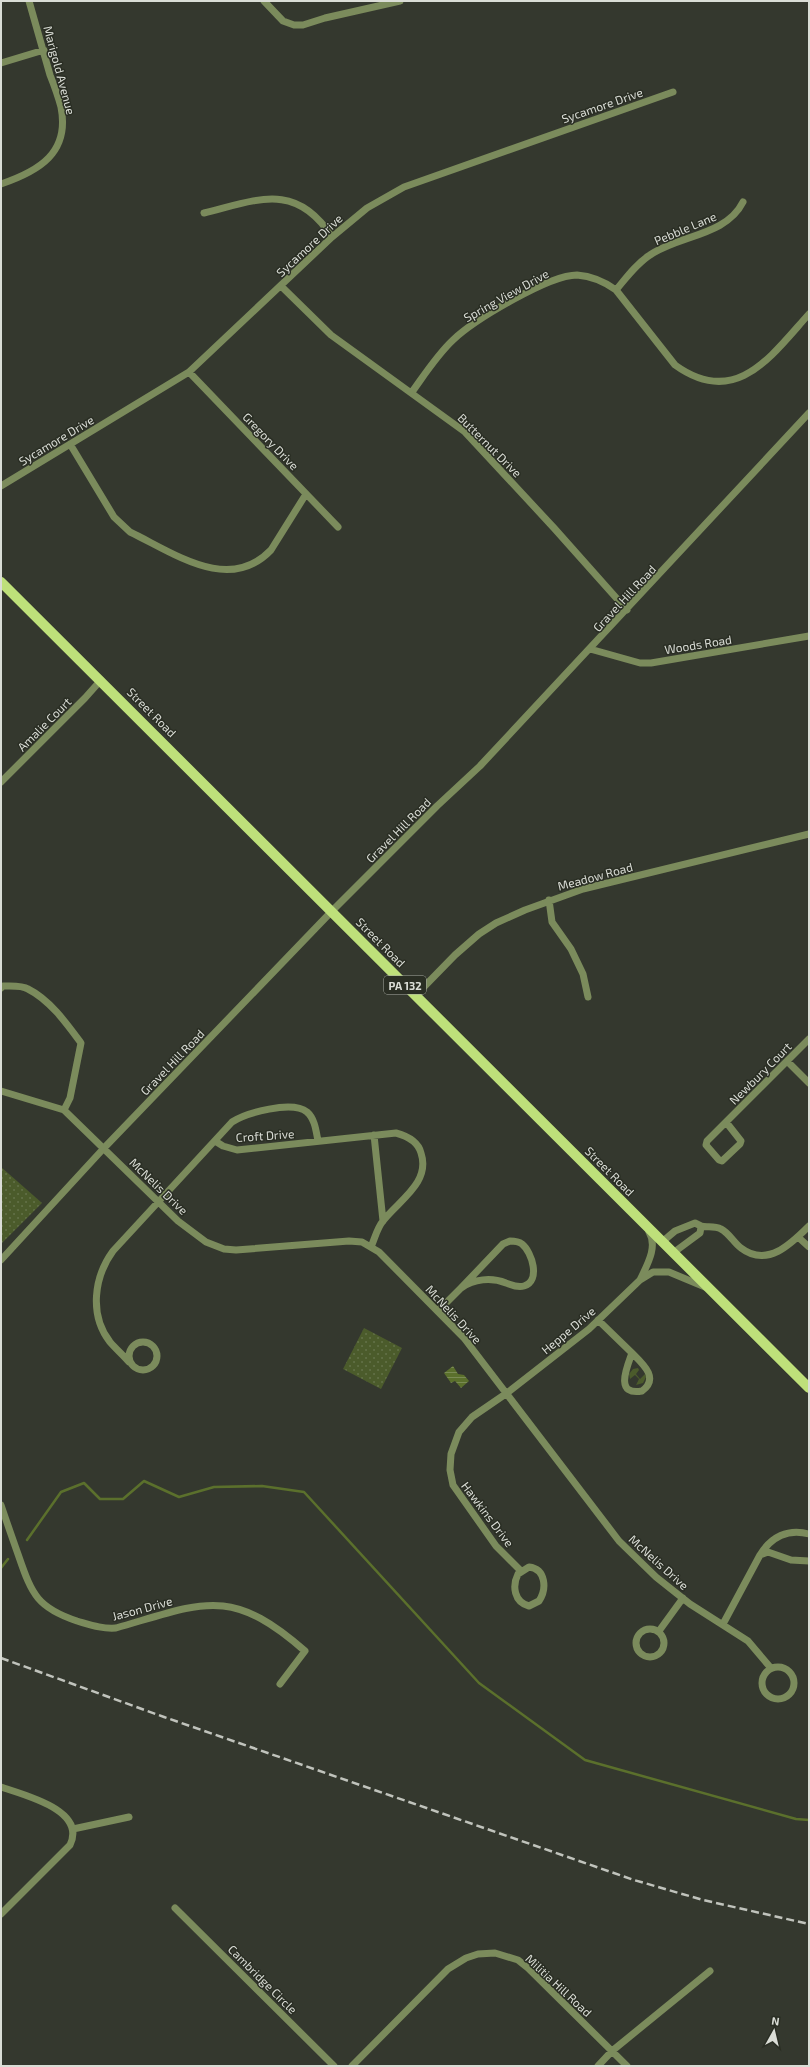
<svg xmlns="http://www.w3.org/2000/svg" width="810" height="2067" font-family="'Exo 2',sans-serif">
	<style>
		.green { fill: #4b5b2b }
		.park { fill: url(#park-dots) }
		.water { fill: url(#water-rules) }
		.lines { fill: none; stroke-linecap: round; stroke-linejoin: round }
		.stream { stroke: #5b702c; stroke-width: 2.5 }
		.street { stroke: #7b8b5c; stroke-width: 7 }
		.primary { stroke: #bee07a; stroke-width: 10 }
		.rail { stroke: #c0c3bc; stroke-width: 2.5; stroke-dasharray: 8 4; stroke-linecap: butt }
		.labels { text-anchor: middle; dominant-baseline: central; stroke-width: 3; stroke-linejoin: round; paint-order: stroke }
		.shield { fill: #2a2e24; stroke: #a5a8a1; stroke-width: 1 }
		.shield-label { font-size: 11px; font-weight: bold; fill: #daddd6 }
		.street-label { font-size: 12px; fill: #daddd6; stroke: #2a2e24 }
	</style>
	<defs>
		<pattern id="park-dots" width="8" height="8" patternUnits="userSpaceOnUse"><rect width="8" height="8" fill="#4b5b2b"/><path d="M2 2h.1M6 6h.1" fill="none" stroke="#647249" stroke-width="1.8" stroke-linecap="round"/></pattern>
		<pattern id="water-rules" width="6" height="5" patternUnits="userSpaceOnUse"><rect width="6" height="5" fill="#5b702c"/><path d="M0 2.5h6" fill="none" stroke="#7a8b54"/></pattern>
	</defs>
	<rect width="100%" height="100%" fill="#34382e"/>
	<path class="green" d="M638,1368L639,1370L636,1374L640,1379L645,1374L646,1377L643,1383L636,1385L639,1379L635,1375L630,1379L629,1374L633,1369Z"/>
	<path class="park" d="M1,1167L42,1203L1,1244Z
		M364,1328L402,1348L381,1389L343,1369Z"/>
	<path class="water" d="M453,1366L458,1374L464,1375L469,1381L461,1388L455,1381L451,1383L444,1373Z"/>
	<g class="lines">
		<path class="stream" d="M27,1540L61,1492L84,1483L100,1499H123L144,1481L179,1497L214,1487L262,1486L304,1492L479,1683L585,1760L796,1819L809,1820
			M1,1568L8,1559"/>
		<path class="street" d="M264,1L283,21L294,25H303L325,18L400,1
			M1,63L44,50
			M1,184C39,171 70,153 61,107C58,96 54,85 50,75C43,50 36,26 29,1
			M204,213C257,200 296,181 332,237
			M281,286L331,335L465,432L554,528L627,610
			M616,290C626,278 636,264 650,255C679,235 726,236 743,202
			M189,372L338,527
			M412,392C425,374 437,355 453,340C474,320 549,275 577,275C590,276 605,282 616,290L675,365C736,409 771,356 809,314
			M70,444L114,517L130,532C174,553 229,594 271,550L306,494
			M1,486L189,372L332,237L367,208L404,187L673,92
			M590,649L640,663H651L809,636
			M1,782L85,698L101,680
			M549,900L552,922L571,949L583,974L588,997
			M1,988L3,986C10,986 22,985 28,989C50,1000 67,1024 81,1043L70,1098L64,1110
			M416,995L455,955L479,934L496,923L525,910L583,889L809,834
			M787,1061L809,1083
			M1,1091L64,1110L178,1221L206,1242L224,1249L236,1250L349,1241L362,1242L379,1252L464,1338L619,1541L656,1577L690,1604L748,1641L770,1667
			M726,1122L809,1039
			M726,1122L741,1141L740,1144L722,1161L719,1160L706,1145L707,1141Z
			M374,1135L383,1221
			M215,1141L223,1146L237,1150L396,1133C407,1136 418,1141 421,1153C431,1183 398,1201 383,1221C377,1228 375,1238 371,1247
			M798,1237L809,1247
			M510,1241C514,1241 518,1241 522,1244C532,1252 541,1281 524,1286C517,1288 512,1285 506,1283C491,1277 474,1279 461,1288L503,1244Z
			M662,1242L675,1231L695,1223C697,1224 699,1225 701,1226C705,1228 714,1225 721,1229C729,1233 734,1243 741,1248C767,1268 791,1244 809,1226
			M673,1253L700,1233L701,1227
			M1,1260L104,1148L332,911L437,806L480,766L809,413
			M640,1280C647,1265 658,1247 649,1232
			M438,1311L461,1288
			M598,1320L632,1353
			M129 1356a14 14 0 1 1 28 0a14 14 0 1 1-28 0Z
			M632,1353C642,1363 660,1378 642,1391C614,1396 627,1367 632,1353Z
			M129,1362C123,1355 116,1349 110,1342C89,1315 94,1277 113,1251L232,1122C246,1113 292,1100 307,1112C315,1119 316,1131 318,1141
			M1,1505C7,1523 13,1540 19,1557C32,1595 38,1608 77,1621C91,1625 102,1629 116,1628C203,1603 230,1585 305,1651L280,1684
			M760,1555C771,1537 788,1528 809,1534
			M529,1567C546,1569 547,1589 539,1601L529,1606C514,1602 512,1586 518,1574Z
			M521,1571L496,1546L453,1485L450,1470L451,1454L459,1432L472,1417L507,1393L589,1329L640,1280L653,1272H669L705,1287
			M723,1624L760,1555L768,1552L791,1560L809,1561
			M636 1643a14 14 0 1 1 28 0a14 14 0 1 1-28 0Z
			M659,1631L683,1598
			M762 1683a16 16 0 1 1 32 0a16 16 0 1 1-32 0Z
			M1,1787C24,1795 87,1810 70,1845L1,1914
			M73,1829L129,1817
			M175,1908L334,2066
			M352,2066L448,1969L466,1958L478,1954L495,1953L518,1960L528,1968L627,2066
			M598,2066L612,2051L710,1971"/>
		<path class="primary" d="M1,582L809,1388"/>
		<path class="rail" d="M1,1658L164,1717L634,1880L703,1900L809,1924"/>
	</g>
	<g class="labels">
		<rect class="shield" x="384" y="976" width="42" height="18" rx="3"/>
		<g class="shield-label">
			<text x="405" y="985">PA 132</text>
		</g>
		<g class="street-label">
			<text transform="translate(60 70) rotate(75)">Marigold Avenue</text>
			<text transform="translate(602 105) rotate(-19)">Sycamore Drive</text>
			<text transform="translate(685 228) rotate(-23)">Pebble Lane</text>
			<text transform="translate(309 245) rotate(-43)">Sycamore Drive</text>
			<text transform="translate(506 295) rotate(-29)">Spring View Drive</text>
			<text transform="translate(56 440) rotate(-31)">Sycamore Drive</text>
			<text transform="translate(271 441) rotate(46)">Gregory Drive</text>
			<text transform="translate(490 445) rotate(45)">Butternut Drive</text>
			<text transform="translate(624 598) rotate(-47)">Gravel Hill Road</text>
			<text transform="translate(698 644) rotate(-9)">Woods Road</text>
			<text transform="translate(152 712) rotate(45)">Street Road</text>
			<text transform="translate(44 724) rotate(-45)">Amalie Court</text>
			<text transform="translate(398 830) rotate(-45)">Gravel Hill Road</text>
			<text transform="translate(595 876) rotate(-15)">Meadow Road</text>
			<text transform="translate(381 942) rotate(45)">Street Road</text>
			<text transform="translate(172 1062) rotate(-46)">Gravel Hill Road</text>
			<text transform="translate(760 1073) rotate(-45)">Newbury Court</text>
			<text transform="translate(265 1135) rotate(-4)">Croft Drive</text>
			<text transform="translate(610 1171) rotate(45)">Street Road</text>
			<text transform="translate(159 1186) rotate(44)">McNelis Drive</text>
			<text transform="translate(454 1314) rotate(47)">McNelis Drive</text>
			<text transform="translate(568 1330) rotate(-40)">Heppe Drive</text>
			<text transform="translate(488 1514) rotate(53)">Hawkins Drive</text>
			<text transform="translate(659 1562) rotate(42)">McNelis Drive</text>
			<text transform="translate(142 1608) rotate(-15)">Jason Drive</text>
			<text transform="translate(263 1979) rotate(45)">Cambridge Circle</text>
			<text transform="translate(559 1985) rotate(43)">Militia Hill Road</text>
		</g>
	</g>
	<rect width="810" height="2067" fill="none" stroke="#daddd6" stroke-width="4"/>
	<g transform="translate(774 2031) rotate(8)" stroke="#2a2e24" stroke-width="3" paint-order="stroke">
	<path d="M0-3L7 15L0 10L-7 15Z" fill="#daddd6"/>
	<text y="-6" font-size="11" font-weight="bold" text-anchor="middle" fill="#daddd6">N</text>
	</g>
</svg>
